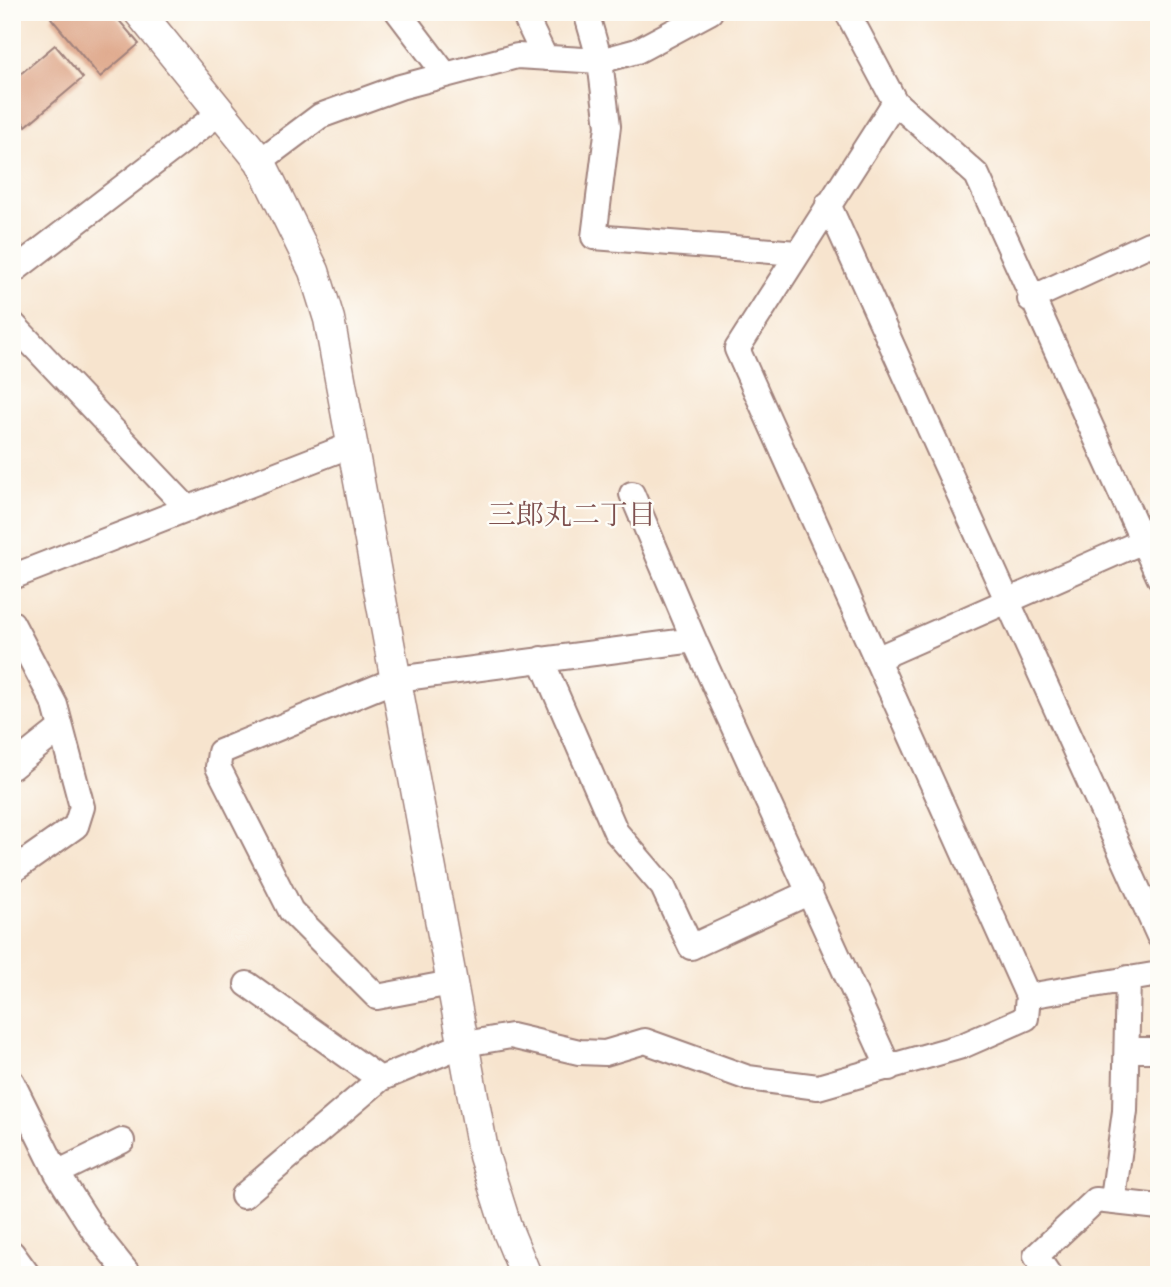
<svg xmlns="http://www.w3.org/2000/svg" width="1171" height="1287" font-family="'IM FELL DW Pica','Noto Serif JP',serif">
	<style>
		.building { fill: #e0ab8f }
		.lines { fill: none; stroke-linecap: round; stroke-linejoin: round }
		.minor-casing { stroke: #a0827c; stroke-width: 28 }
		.tertiary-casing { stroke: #a0827c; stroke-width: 33 }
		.minor { stroke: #fff; stroke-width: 24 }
		.tertiary { stroke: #fff; stroke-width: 30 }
		.labels { text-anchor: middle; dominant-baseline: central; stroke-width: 5; stroke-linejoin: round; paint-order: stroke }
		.neighbourhood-label { font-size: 28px; fill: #7e504e; stroke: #fdfcf7 }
	</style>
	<rect width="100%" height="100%" fill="#fdfcf7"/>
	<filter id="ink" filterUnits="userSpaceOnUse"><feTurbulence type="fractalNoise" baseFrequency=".0143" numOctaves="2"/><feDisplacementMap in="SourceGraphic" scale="14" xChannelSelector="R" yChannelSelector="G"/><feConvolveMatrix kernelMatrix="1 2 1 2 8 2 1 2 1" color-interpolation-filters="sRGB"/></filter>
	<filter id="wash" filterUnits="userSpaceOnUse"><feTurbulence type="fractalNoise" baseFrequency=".00686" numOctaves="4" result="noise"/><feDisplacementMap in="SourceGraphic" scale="28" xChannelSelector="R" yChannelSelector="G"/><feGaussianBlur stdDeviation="1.57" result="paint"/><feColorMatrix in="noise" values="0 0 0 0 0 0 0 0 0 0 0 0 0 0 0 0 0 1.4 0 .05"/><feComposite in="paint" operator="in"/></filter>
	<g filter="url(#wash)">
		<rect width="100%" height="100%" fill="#f7e4ce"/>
		<g id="blocks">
			<path class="building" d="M57,12H112L139,44L100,77L51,18Z
				M55,45L83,78L26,126L12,110V81Z"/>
		</g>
	</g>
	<g filter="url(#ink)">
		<use href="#blocks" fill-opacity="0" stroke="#a0827c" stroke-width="2"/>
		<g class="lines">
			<defs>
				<path id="minor" d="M398,12L445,74
					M523,12L545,58
					M586,12L600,61L608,126L594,237L797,253
					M847,12L895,102L977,175L1159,577
					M260,161L320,116L400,87L517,56L600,61L637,51L710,12
					M828,204L1159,936
					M12,272L222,111
					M1030,299L1149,244L1159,248
					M12,323L188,509
					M632,494L694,640
					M12,577L354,444
					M12,623L55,705L82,807L76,826L12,871
					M541,659L616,832L663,887L691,947L810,892
					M876,659L1159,534
					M12,767L61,728
					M451,983L377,997L291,911L218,767L220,752L397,679L694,640L889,1068
					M247,984L380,1079L465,1044L511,1036L579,1052L605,1053L645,1041L748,1078L818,1087L962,1046L1026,1018L1028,996L737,349L895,102
					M1028,996L1159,974
					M1127,1050H1159
					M12,1082L57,1173L94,1231L129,1275
					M57,1173L122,1141
					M243,1196L380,1079
					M1113,1199L1125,1111L1128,978
					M12,1253L28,1275
					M1049,1275L1036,1256L1096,1200L1159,1207"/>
				<path id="tertiary" d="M139,12L260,161L314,271L329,319L484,1156L507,1229L526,1275"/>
			</defs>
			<use href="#minor" class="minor-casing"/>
			<use href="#tertiary" class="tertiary-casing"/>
			<use href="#minor" class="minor"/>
			<use href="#tertiary" class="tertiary"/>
		</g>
	</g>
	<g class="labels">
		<g class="neighbourhood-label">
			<text x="572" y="515">三郎丸二丁目</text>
		</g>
	</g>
	<rect width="1171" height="1287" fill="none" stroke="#fdfcf7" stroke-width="42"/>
</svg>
